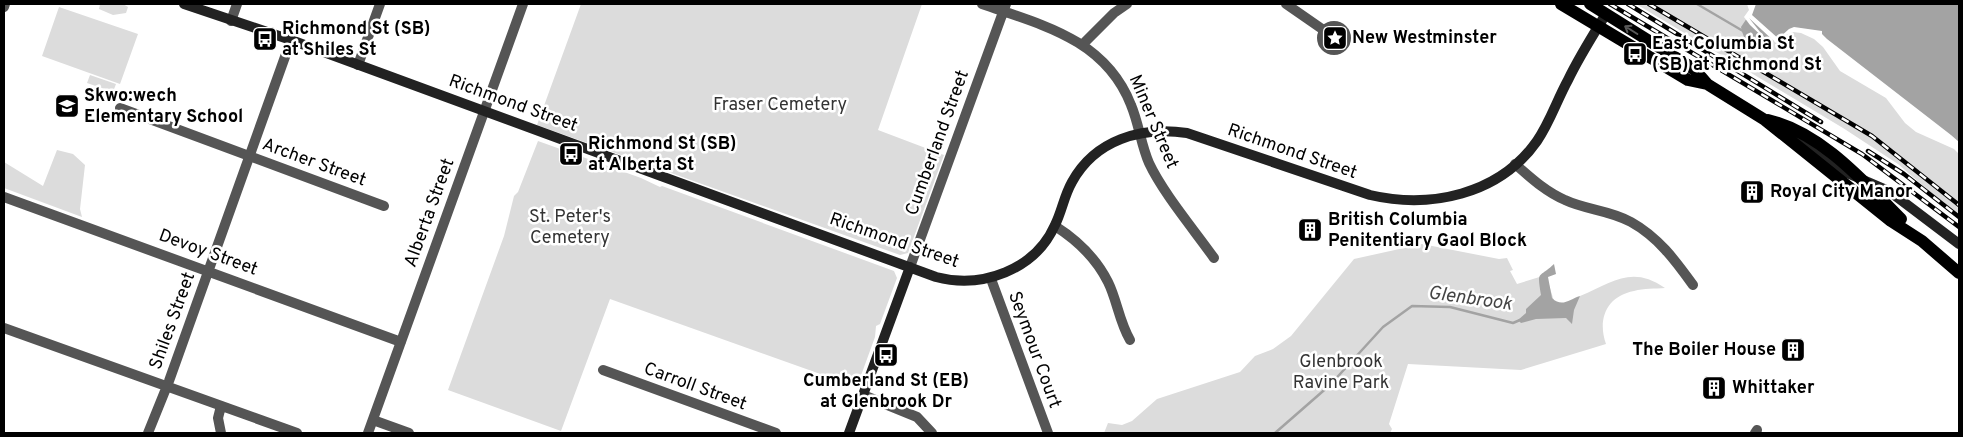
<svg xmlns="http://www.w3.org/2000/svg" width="1963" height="437" font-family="Overpass,sans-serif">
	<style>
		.green { fill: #dcdcdc }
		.water { fill: #a3a3a3 }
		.pier { fill: #fff }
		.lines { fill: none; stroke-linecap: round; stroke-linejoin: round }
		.stream { stroke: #a3a3a3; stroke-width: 2.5 }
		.street { stroke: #555; stroke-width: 10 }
		.secondary { stroke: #222; stroke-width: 10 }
		.primary { stroke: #000; stroke-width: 12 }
		.rail-casing { stroke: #000; stroke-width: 4.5 }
		.rail { stroke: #fff; stroke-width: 2.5; stroke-dasharray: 8; stroke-linecap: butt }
		.oneway { stroke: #595959 }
		.labels { text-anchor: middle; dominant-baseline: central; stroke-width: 5; stroke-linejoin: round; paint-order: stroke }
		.poi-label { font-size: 18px; font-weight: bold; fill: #000; stroke: #fff; text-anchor: start }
		.street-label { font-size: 18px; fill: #000; stroke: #fff }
		.park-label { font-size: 18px; fill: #333; stroke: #fff }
		.water-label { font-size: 19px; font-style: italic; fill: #444; stroke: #fff }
	</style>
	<rect width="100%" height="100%" fill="#fff"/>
	<path class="green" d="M100,4H123L128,7L126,13L113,15L99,9Z
		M581,4H922L878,130L944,155L908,253L900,255L537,125Z
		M1636,4H1749L1768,42L1793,30L1805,32L1819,39L1874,87L1959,152V217L1898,164L1843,128Z
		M59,7L138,34L120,84L42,56Z
		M90,75L116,84L113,92L87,83Z
		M538,141L641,178L660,187L662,186L894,271L897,278L880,324L876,326L875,337L859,381L854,386L610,299L561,431L448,390L504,236L514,196L518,192Z
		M57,150L73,154L85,165L80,209L82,217L4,188V162L43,186Z
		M1422,244L1499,259L1507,258L1513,270L1510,271L1517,284L1546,275L1557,311L1576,301L1580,296C1613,282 1632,265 1665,288C1655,289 1644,288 1634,291C1607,296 1597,319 1606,344L1521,370L1408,364L1389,424L1392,429L1390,433H1104L1108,423L1122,425L1132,421L1157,399L1240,372L1255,356L1273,349L1291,336L1354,259Z"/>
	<path class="water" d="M1749,4H1959V152L1819,39L1805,32L1793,30C1774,40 1748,62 1741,27L1751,12Z
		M1554,264L1556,274L1548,277L1552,298C1562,308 1570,299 1580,296L1574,310L1572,324L1566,318L1536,319L1521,323L1518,320L1526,313V309L1541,295C1537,270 1538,279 1554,264Z"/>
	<path class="pier" d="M1747,4H1756L1752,15L1780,40L1776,43L1749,18L1768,42L1750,25L1744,17L1749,10Z
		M1794,27L1822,31V34L1827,39L1951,135L1959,142V154L1954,149L1916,132L1905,123L1886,98L1840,71L1823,47L1814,39L1801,33L1793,32L1779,38L1789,29Z"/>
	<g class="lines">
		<path class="stream" d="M1697,4L1743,31
			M1275,433L1330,385L1383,327L1412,306L1450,307L1513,323L1520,320"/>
		<path class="street" d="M982,4C1042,25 1105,39 1131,105C1139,124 1141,145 1149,163C1163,193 1195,231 1214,258
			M1286,4L1325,31
			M4,7L5,4
			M231,21L237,4
			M1322 38a12 12 0 1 1 24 0a12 12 0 1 1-24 0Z
			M1083,44L1114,13L1127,4
			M358,65L380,4
			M120,108L384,206
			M1515,164C1531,178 1546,192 1565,200C1586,210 1610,210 1631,222C1658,237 1675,260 1693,285
			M4,197L401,342
			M1055,226C1077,240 1096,258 1108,282C1117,300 1119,321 1130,340
			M910,267L1006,4
			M991,279L1048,433
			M4,328L297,433
			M603,370L776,433
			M863,395L917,417L932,433
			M221,406L218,418L221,433
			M373,420L409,433
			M148,433L169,381L291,40
			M368,433L523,4
			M1755,433L1757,430"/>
		<path class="secondary" d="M184,4L291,40L936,277C982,289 1035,270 1055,225C1062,211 1064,196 1072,182C1095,140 1141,126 1187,133L1370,195C1430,209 1499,195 1537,141C1550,122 1557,100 1568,80C1579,57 1593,35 1606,14
			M1791,136L1840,170L1889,191L1959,244
			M849,433L910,267"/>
		<path class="primary" d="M1561,4L1688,80L1707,84
			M1590,4L1686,64L1695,70L1707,84L1765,120L1891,221L1922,241L1959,273
			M1768,120C1822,133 1864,182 1901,219"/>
		<defs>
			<path id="rail" d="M1610,4L1862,154L1959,227
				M1628,4L1821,122
				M1649,4L1872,136L1959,205
				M1868,151L1904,174L1959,217"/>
		</defs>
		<use href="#rail" class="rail-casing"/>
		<use href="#rail" class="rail"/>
	</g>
	<defs><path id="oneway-shaft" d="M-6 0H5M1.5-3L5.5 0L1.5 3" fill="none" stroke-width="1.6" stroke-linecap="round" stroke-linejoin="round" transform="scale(1.25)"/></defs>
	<use class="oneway" href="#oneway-shaft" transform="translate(1631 30) rotate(-148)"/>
	<defs>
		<symbol id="sight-square" viewBox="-11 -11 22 22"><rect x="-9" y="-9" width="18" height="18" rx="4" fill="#000" stroke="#fff"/><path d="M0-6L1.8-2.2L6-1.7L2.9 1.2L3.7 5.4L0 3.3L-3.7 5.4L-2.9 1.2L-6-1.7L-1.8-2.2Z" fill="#fff"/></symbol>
		<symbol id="bus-square" viewBox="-11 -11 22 22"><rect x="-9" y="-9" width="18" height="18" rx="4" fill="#000" stroke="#fff"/><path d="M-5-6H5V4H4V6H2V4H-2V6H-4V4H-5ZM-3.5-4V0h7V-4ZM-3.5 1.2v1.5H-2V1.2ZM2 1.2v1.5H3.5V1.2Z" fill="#fff"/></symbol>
		<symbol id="school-square" viewBox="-11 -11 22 22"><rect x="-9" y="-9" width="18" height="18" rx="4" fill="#000" stroke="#fff"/><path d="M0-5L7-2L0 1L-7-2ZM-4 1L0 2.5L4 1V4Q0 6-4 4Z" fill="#fff"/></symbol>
		<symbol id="building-square" viewBox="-11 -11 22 22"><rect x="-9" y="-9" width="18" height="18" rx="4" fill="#000" stroke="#fff"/><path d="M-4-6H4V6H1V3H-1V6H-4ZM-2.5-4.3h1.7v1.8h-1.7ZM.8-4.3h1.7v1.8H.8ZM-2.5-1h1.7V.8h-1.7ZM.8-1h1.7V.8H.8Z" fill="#fff"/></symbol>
	</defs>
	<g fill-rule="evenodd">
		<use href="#sight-square" x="1321" y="24" width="28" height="28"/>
		<use href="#bus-square" x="251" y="25" width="28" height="28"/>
		<use href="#bus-square" x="1621" y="40" width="28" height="28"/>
		<use href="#school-square" x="53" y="92" width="28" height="28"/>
		<use href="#bus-square" x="557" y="140" width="28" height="28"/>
		<use href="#building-square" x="1738" y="178" width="28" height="28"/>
		<use href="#building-square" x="1296" y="216" width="28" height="28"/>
		<use href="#building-square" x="1779" y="336" width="28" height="28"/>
		<use href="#bus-square" x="872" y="341" width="28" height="28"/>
		<use href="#building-square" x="1700" y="374" width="28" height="28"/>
	</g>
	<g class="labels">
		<g class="poi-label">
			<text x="282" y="29">Richmond St (SB)<tspan x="282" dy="21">at Shiles St</tspan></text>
			<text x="1352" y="38">New Westminster</text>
			<text x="1652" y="44">East Columbia St<tspan x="1652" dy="21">(SB) at Richmond St</tspan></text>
			<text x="84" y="96">Skwo:wech<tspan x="84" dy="21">Elementary School</tspan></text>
			<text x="588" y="144">Richmond St (SB)<tspan x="588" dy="21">at Alberta St</tspan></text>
			<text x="1770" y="192">Royal City Manor</text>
			<text x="1328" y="220">British Columbia<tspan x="1328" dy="21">Penitentiary Gaol Block</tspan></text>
			<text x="1776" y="350" text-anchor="end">The Boiler House</text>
			<text x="886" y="381" text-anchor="middle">Cumberland St (EB)<tspan x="886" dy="21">at Glenbrook Dr</tspan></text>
			<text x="1732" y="388">Whittaker</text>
		</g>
		<g class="street-label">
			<text transform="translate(513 104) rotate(20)">Richmond Street</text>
			<text transform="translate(1153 122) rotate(67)">Miner Street</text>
			<text transform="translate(938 143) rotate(-70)">Cumberland Street</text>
			<text transform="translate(1292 152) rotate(19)">Richmond Street</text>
			<text transform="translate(314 163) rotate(20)">Archer Street</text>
			<text transform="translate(430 213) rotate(-70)">Alberta Street</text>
			<text transform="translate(894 241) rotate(19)">Richmond Street</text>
			<text transform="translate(208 253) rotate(20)">Devoy Street</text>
			<text transform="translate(173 321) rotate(-70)">Shiles Street</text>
			<text transform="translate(1034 350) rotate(70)">Seymour Court</text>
			<text transform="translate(695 387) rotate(20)">Carroll Street</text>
		</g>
		<g class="park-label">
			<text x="780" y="105">Fraser Cemetery</text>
			<text x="570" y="217">St. Peter's<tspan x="570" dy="21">Cemetery</tspan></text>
			<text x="1341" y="362">Glenbrook<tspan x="1341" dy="21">Ravine Park</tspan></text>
		</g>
		<g class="water-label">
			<text transform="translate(1470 299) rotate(8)">Glenbrook</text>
		</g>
	</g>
	<rect width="1963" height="437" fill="none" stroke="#000000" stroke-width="10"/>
</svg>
